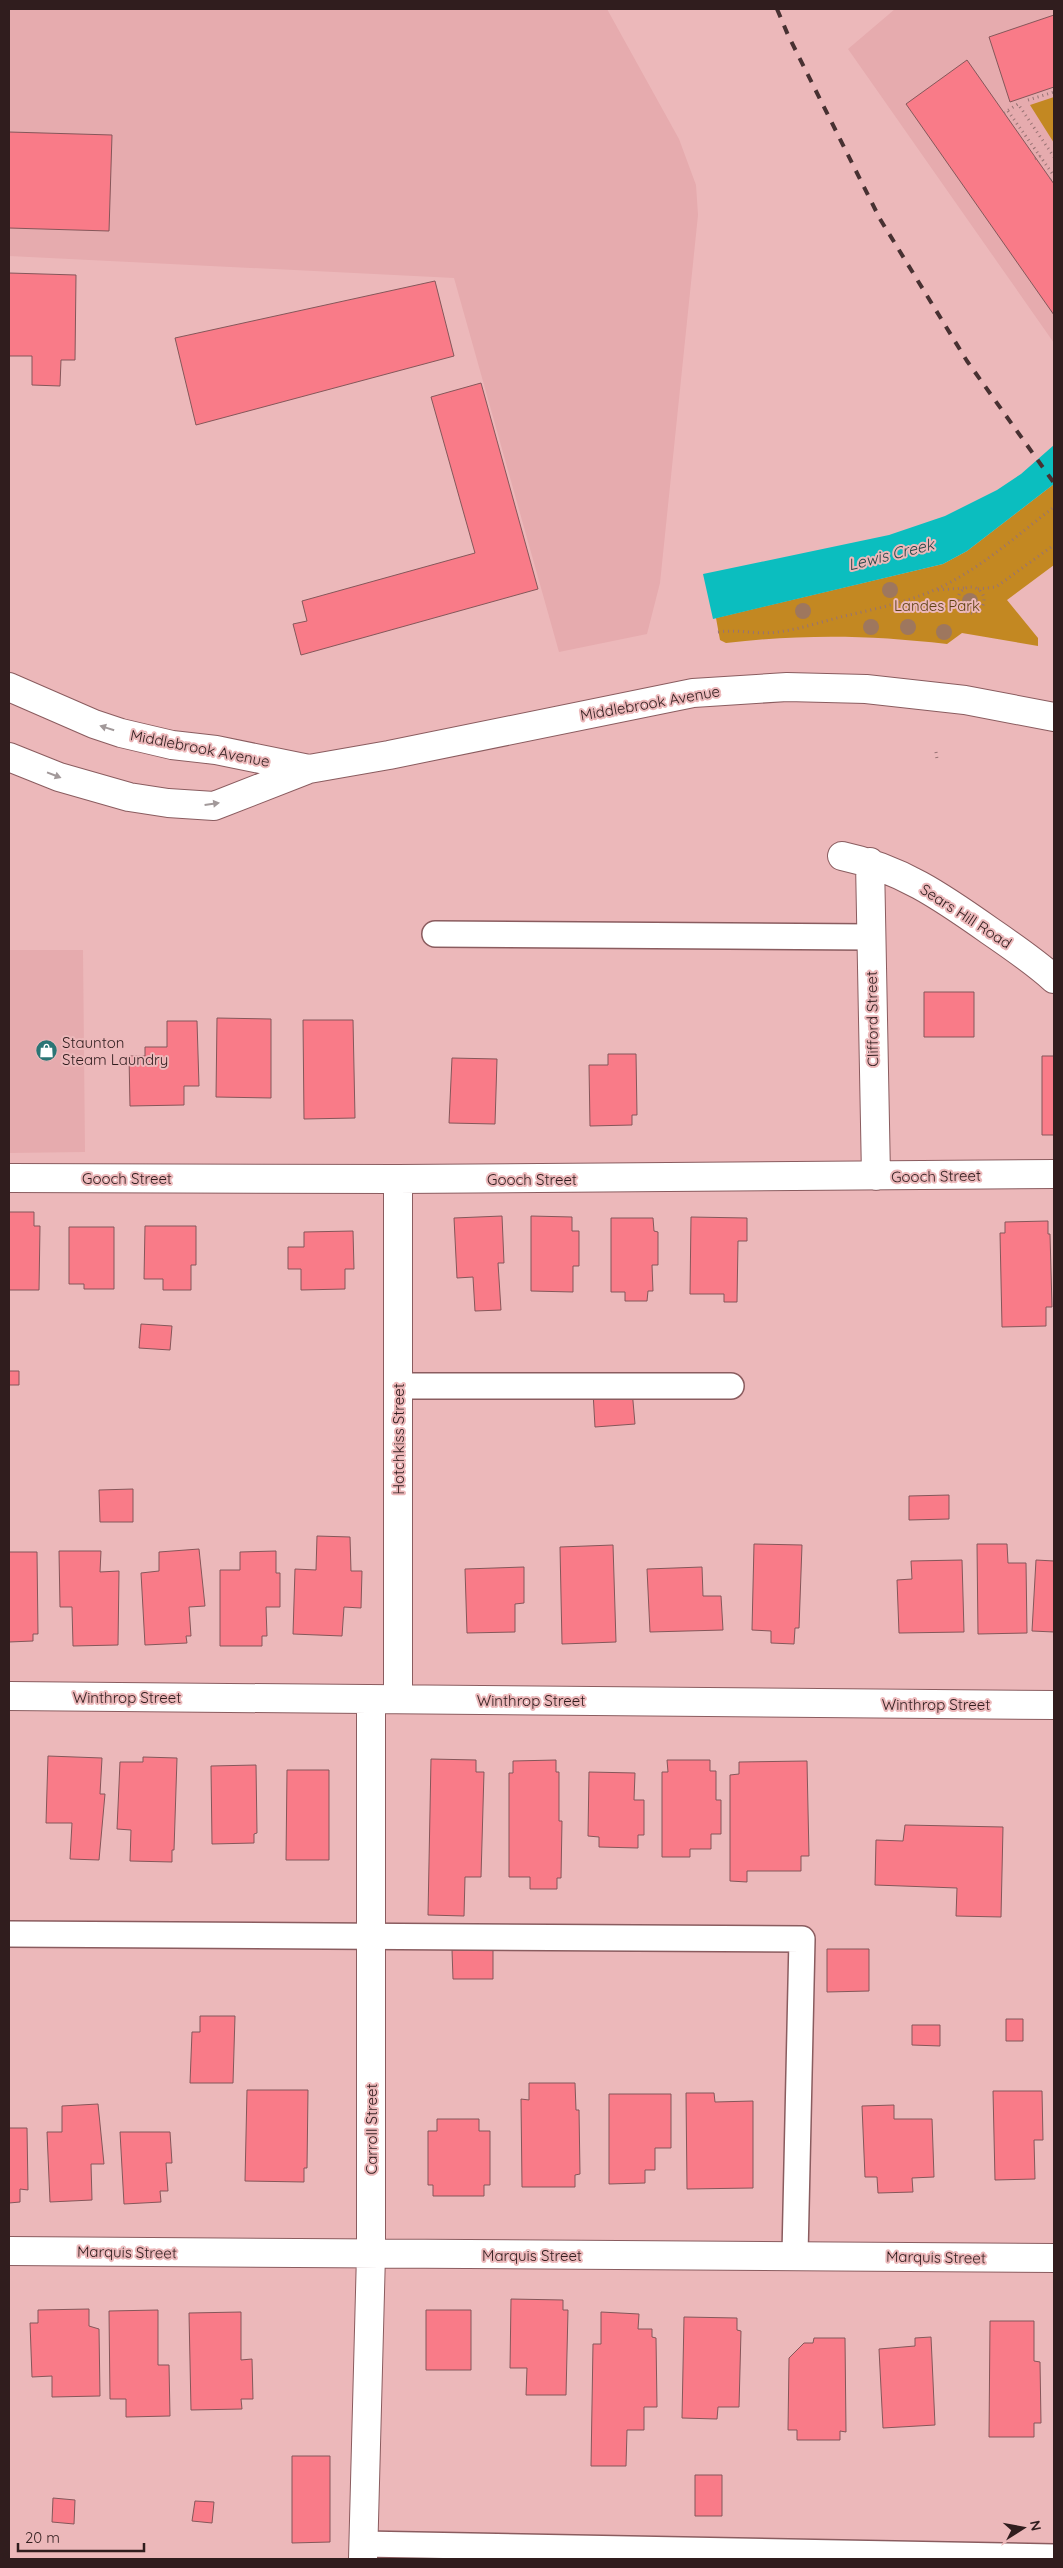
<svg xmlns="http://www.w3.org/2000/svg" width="1063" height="2568" font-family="Quicksand,sans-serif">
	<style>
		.built { fill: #e6abae }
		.green { fill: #c38822 }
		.water { fill: #0bbebf }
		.building { fill: #f97b88; stroke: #85575a }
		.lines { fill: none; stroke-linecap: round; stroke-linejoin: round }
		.lane-casing { stroke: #8a5c5f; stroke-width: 28 }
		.street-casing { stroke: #8a5c5f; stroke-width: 30 }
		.secondary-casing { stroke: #8a5c5f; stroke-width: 30 }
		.path { stroke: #987374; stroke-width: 3; stroke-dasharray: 1 4; stroke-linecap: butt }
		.lane { stroke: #fff; stroke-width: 25 }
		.street { stroke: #fff; stroke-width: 28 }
		.secondary { stroke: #fff; stroke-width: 28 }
		.rail { stroke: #483132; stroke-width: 4; stroke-dasharray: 9 9; stroke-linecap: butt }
		.tree { fill: #9e775e }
		.oneway { fill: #a2999a }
		.labels { text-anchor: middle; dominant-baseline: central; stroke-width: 4; stroke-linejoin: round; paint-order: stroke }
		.park-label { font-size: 15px; fill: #5e4112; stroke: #ecb8ba }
		.street-label { font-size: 15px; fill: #301d1e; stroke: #ecb8ba }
		.poi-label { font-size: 15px; fill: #301d1e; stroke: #ecb8ba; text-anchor: start }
		.water-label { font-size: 16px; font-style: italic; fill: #2a4949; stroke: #ecb8ba }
	</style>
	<rect width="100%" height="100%" fill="#ecb8ba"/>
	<path class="built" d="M9,9H607L679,139L696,185L698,215L660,583L647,634L559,652L454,278L9,256Z
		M895,9H1054V343L848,49Z
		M9,950H83L85,1152L9,1153Z"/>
	<path class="green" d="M1054,97V143L1030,105Z
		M1054,484V565L1007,600L1038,638V646L962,633L947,644C870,635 804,634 726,643L720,640L716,618L943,564L967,551Z"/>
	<path class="water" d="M1054,445V484L967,551L943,564L713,619L703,574L889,535L945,516L997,490L1021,474Z"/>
	<path class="building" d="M1054,15V87L1010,102L989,37Z
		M967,60L1054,184V315L906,104Z
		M9,132L112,135L109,231L9,228Z
		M9,273L76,275L75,360H61L60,386L32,385V356H9Z
		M435,281L454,356L196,425L175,338Z
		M481,383L538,589L301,655L293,624L307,621L302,601L475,553L431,397Z
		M924,992H974V1037H924Z
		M217,1018L271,1019V1098L216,1097Z
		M303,1020H353L355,1118L304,1119Z
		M167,1021H197L199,1086H184V1105L130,1106L129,1056H145V1047H167Z
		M608,1054H636L637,1115H632V1125L590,1126L589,1065H608Z
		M1042,1056H1054V1135H1042Z
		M452,1058L497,1059L495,1124L449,1123Z
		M9,1212H34V1226H40L39,1290H9Z
		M502,1216L504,1263H498L501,1310L475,1311L473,1277L457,1278L454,1218Z
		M531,1216L572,1217V1231H579V1266H573V1292L531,1291Z
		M691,1217L747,1218V1241H738L737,1302H724V1294H690Z
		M611,1218H653L654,1231L658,1232V1265H652L653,1291H648L647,1301H625V1292H611Z
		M1048,1221V1234H1050L1052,1307H1046V1326L1002,1327L1000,1233H1005V1222Z
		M145,1226H196V1265H191V1290H163V1279H144Z
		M69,1227H114V1289H84V1284H69Z
		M353,1231L354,1269H345V1289L301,1290V1269H288V1247H304V1232Z
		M141,1324L172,1326L170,1350L139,1348Z
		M9,1371H19V1385H9Z
		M632,1390L635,1424L595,1427L593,1392Z
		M133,1489V1522H100L99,1490Z
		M949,1495V1519L909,1520V1496Z
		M317,1536L350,1537L351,1571H362L361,1608L344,1607L342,1636L293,1634L295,1569L316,1570Z
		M754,1544L802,1545L799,1628H795L794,1644L771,1643V1631L752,1630Z
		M977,1544H1007L1008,1563H1026L1027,1633L978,1634Z
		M613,1545L616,1642L562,1644L560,1547Z
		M199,1549L205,1606L189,1607L191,1636H186L187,1643L145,1645L141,1573L159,1571V1552Z
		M59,1551H101L100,1572L119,1571L118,1645L73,1646L72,1607H60Z
		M276,1551V1573H280V1607H266L267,1636H262V1646H220V1570H240V1552Z
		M9,1552H37L38,1634H33V1641L9,1642Z
		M962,1560L964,1632L899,1633L897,1580L912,1579L911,1561Z
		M1036,1560L1054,1561V1632L1032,1631Z
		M524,1567V1603L515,1604V1632L467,1633L465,1569Z
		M702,1567L703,1596H721L723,1630L650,1632L647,1569Z
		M48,1756L102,1758L100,1794H105L99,1860L70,1859L72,1823H46Z
		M143,1757L177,1758L174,1850H172V1862L130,1861L131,1830L117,1829L120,1762H143Z
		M431,1759L476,1760V1772H484L481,1877H465L464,1916L428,1915Z
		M556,1760V1772H559V1821H562L561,1878H557V1889H530V1877H509V1773H513V1761Z
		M667,1760H710V1771H716V1800H721V1834H711V1849H690V1857H662V1772H668Z
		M807,1761L809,1856H801V1871H747V1882L730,1881V1775L739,1774V1762Z
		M256,1765L257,1833L254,1834V1843L212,1844L211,1766Z
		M287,1770H329V1860H286Z
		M589,1772L635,1773L634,1800H644V1835H638V1848L599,1847V1837L588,1836Z
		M905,1825L1003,1827L1001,1917L956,1916L957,1888L875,1885L876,1840L903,1841Z
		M827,1949H869V1991L827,1992Z
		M452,1950H493V1979H453Z
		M200,2016H235L233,2083H190L192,2032H200Z
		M1006,2019H1023V2041H1006Z
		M912,2025H940V2046L912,2045Z
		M529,2083H575L576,2110H579L580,2174L575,2175V2187H522L521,2099L529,2100Z
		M247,2090H308L307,2168H304V2182L245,2181Z
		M993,2091H1042L1043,2140H1034L1035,2179L995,2180Z
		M686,2093H714L715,2102L753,2101V2188L687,2189Z
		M609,2094H671V2148H655V2170H645V2183L609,2184Z
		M98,2104L104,2164H91L92,2200L50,2202L47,2132H62V2106Z
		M894,2105V2119H932L934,2177L912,2178L913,2192L878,2193L877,2177H865L862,2106Z
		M437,2119H479V2131H490V2185H484V2196H433V2185H428V2131H437Z
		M9,2128H27L28,2190L20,2189V2202L9,2203Z
		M120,2132H170L172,2163H166L168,2191H160L161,2202L124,2204Z
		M511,2299L563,2300V2310H568L566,2395H526L527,2368H510Z
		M89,2309V2326L99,2329L100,2396L52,2397V2376L32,2377L30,2323H38V2310Z
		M158,2310V2365H169L170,2416L126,2417V2399H110L109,2311Z
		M426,2310H471V2370H426Z
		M241,2312V2360L252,2359L253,2399H241L242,2409L191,2410L189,2313Z
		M601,2312L639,2314L638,2329H652V2337L656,2338L657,2407H644V2430H627L626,2466H591L593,2344H601Z
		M684,2317L737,2318V2330L741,2331L739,2407H718L717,2419L682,2418Z
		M990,2321H1034V2361L1040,2362L1041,2423H1034V2437H989Z
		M931,2337L935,2425L883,2428L879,2349L915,2346V2338Z
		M814,2338H845L846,2432L840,2431V2440H797V2430H788L789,2358L804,2343H813Z
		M292,2456H330V2542L292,2543Z
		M695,2475H722V2516H695Z
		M53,2498L75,2500L74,2524L52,2522Z
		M195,2501L214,2502L212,2523L192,2521Z"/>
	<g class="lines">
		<defs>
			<path id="lane" d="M435,934L870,937
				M398,1386H731
				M9,1934L802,1939L795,2255
				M363,2544L1054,2557"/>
			<path id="street" d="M842,856C900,868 942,897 990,931C1012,946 1034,961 1054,979
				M870,862L876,1176
				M9,1178L398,1179L1054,1174
				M398,1179V1699
				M9,1696L1054,1705
				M9,2251L1054,2258
				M363,2559L371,2254V1700"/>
			<path id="secondary" d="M9,687L94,724L121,733L172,745L216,750L309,769
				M9,757L59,777L129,797L168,803L214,806L309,769L389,755L693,693L787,687L866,689L965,700L1054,717"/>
		</defs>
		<use href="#lane" class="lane-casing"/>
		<use href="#street" class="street-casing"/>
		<use href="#secondary" class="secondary-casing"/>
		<path class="path" d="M1028,100L1054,92
			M1008,111L1054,176
			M1004,113L1018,104L1054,157
			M1035,159L1040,156
			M1050,179L1054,176
			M958 600a13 13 0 1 1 26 0a13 13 0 1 1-26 0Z
			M978,589L996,587L1054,545
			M938,590L964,588
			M718,632C739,629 758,635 778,632C801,629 823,621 845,616C874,609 904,603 932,591C977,572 1016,536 1054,507
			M936,752L937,759"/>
		<use href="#lane" class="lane"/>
		<use href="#street" class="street"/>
		<use href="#secondary" class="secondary"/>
		<path class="rail" d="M777,9L788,35L880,219L967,361L1054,483"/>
	</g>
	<g class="tree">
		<circle cx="890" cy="590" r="8"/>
		<circle cx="970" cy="601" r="8"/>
		<circle cx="803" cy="611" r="8"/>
		<circle cx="871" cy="627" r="8"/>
		<circle cx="908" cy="627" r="8"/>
		<circle cx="944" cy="632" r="8"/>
	</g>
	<defs><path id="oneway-solid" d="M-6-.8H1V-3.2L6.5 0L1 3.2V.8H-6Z" transform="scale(1.25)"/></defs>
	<g class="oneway">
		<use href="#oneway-solid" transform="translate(107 728) rotate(-163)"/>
		<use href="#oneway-solid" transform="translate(54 775) rotate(21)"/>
		<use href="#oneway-solid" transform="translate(212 804) rotate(-8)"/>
	</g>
	<defs>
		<symbol id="shop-disc" viewBox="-11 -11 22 22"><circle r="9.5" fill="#2b7575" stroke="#ecb8ba"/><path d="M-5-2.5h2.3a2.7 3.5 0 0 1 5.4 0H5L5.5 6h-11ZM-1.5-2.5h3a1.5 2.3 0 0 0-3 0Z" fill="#fff"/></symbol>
	</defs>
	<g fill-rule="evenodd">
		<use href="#shop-disc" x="34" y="1038" width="25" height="25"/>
	</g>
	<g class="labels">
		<g class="park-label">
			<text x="937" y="605">Landes Park</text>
		</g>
		<g class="street-label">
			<text transform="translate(650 703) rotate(-10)">Middlebrook Avenue</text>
			<text transform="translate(200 748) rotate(11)">Middlebrook Avenue</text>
			<text transform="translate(966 916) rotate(33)">Sears Hill Road</text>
			<text transform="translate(872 1019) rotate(-91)">Clifford Street</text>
			<text transform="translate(936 1176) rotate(-1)">Gooch Street</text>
			<text x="127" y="1178">Gooch Street</text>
			<text x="532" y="1179">Gooch Street</text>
			<text transform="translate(398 1439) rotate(-90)">Hotchkiss Street</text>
			<text x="127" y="1697">Winthrop Street</text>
			<text x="531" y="1700">Winthrop Street</text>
			<text x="936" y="1704">Winthrop Street</text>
			<text transform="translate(371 2129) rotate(-90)">Carroll Street</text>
			<text transform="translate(127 2252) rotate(1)">Marquis Street</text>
			<text x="532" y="2255">Marquis Street</text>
			<text transform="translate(936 2257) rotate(1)">Marquis Street</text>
		</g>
		<g class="poi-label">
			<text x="62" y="1042">Staunton<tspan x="62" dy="17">Steam Laundry</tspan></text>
		</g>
		<g class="water-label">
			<text transform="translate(891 554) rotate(-14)">Lewis Creek</text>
		</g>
	</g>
	<rect width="1063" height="2568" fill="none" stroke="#301d1e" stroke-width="20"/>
	<g transform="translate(1023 2528) rotate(79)" stroke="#ecb8ba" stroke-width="4" paint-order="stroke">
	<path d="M0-4L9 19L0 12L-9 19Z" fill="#301d1e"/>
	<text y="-8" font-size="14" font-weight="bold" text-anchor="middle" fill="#301d1e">N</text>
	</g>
	<path d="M18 2543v8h126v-8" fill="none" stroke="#301d1e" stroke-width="2.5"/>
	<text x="25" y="2543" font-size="15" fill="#301d1e" stroke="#ecb8ba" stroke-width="4" paint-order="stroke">20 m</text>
</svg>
